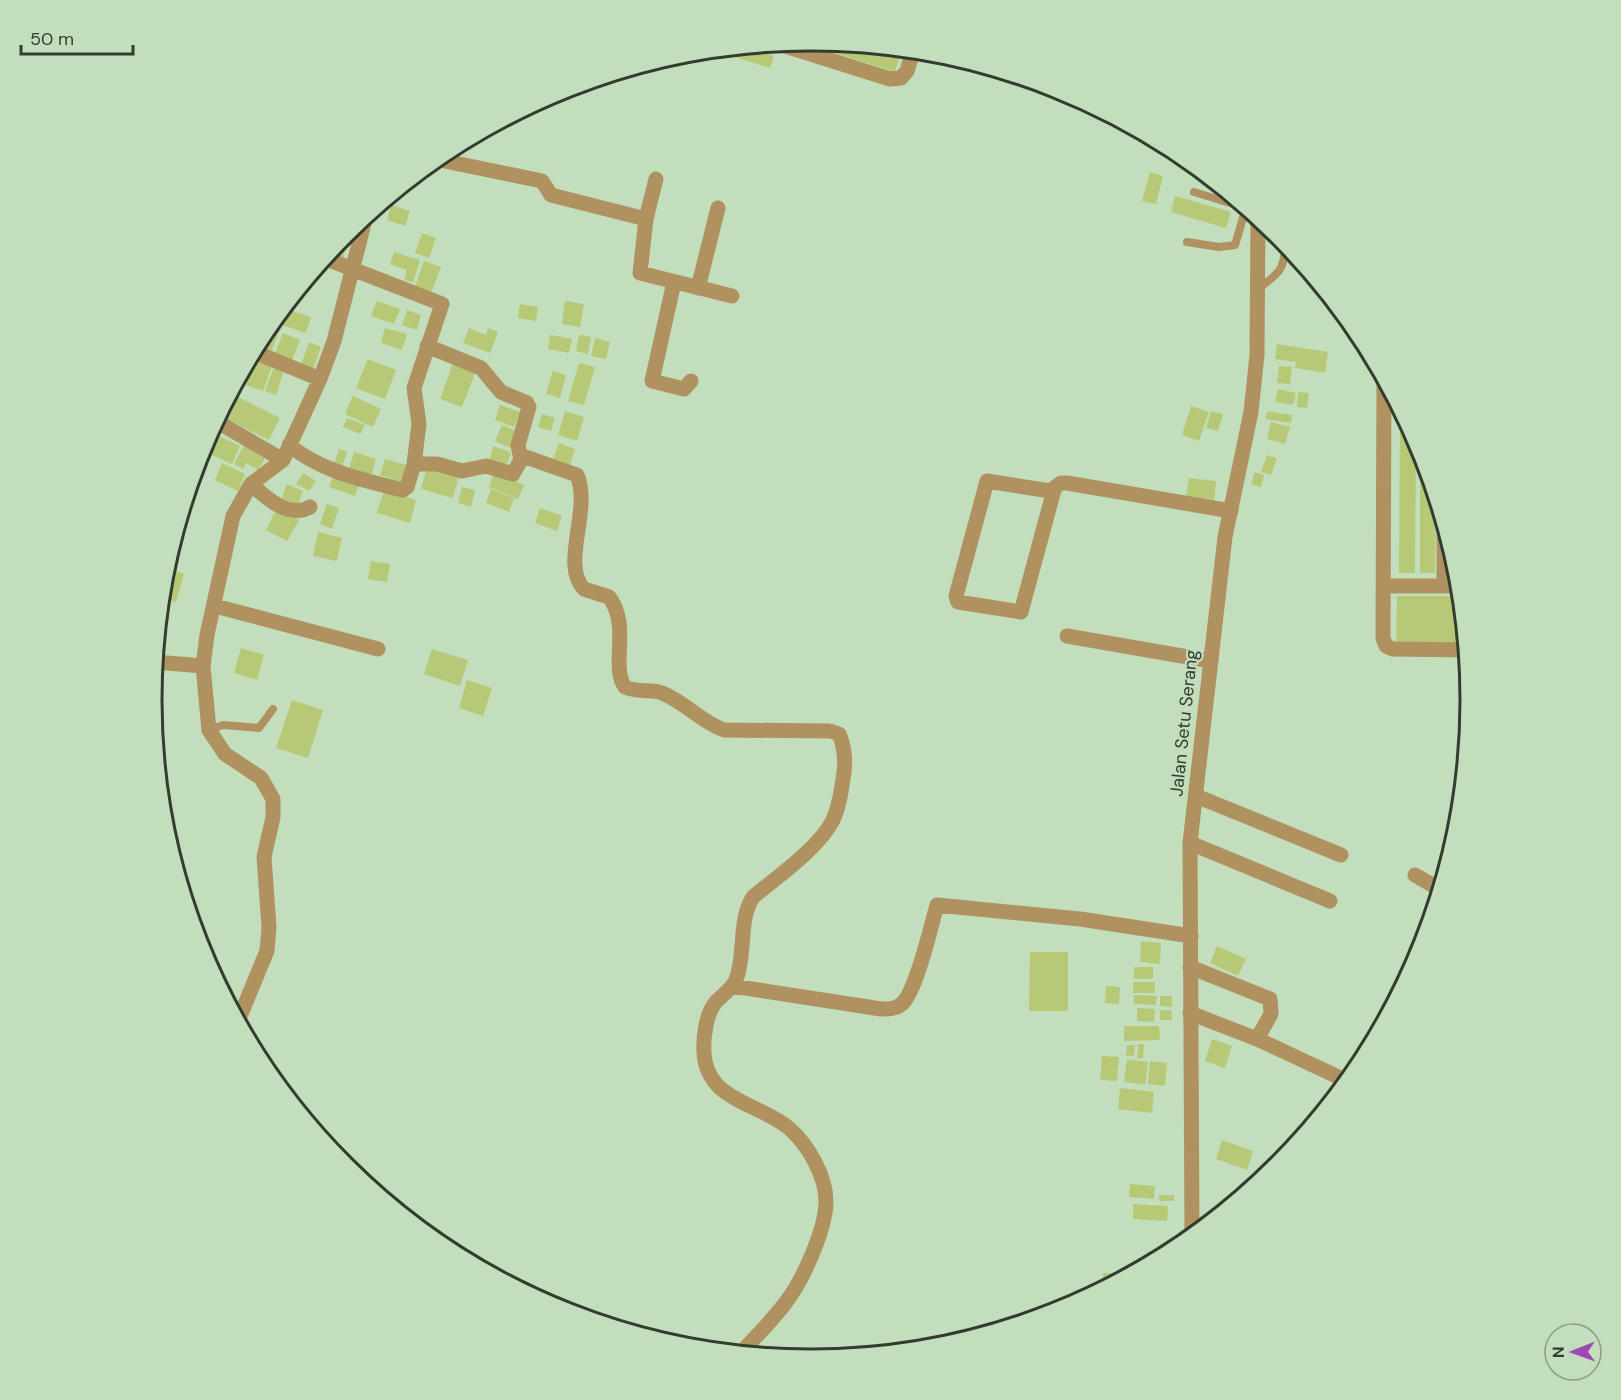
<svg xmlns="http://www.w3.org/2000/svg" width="1621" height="1400" font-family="'DM Sans',sans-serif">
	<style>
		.building { fill: #b7c976 }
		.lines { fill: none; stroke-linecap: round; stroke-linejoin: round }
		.service { stroke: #b09260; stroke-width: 8 }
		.minor { stroke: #b09260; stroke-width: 15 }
		.tertiary { stroke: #b09260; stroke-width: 15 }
		.labels { text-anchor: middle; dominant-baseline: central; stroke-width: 4.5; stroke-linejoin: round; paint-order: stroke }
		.street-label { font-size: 18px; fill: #323d2f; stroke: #c3debc }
		.rim { fill: none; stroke: #323d2f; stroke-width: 3 }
	</style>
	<rect width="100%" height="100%" fill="#c3debc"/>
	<path class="building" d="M811,41L854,45L899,59L895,72L800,42Z
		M747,47L774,56L770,68L713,50Z
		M1150,172L1163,176L1156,204L1142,201Z
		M1175,196L1231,212L1226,228L1171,212Z
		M391,205L410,211L405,226L387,220Z
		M351,228L347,243L339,241L344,233Z
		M422,233L436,238L429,258L415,253Z
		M336,243L346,245L343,260L326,256Z
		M394,252L420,260L413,282L404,280L407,270L390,264Z
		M424,261L441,267L431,293L415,287Z
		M377,301L400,309L394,324L371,316Z
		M565,301L584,304L580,327L562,324Z
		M520,304L538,307L536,321L518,318Z
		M283,308L311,317L306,333L278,324Z
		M407,310L421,315L417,330L402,325Z
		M269,325L280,329L271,352L258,347Z
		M385,328L407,334L402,350L381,343Z
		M469,328L486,335L488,328L498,332L490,353L463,343Z
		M283,333L300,340L291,363L274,356Z
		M550,335L572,339L569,353L548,349Z
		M579,335L591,337L588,354L576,351Z
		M1360,336L1366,346L1370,355H1360Z
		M595,338L610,342L606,359L591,356Z
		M309,342L321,347L313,369L301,365Z
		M1277,344L1328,352L1325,373L1295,368L1296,362L1275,359Z
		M249,358L272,366L263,391L237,382Z
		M368,359L396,370L385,399L356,388Z
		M453,363L476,371L462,407L440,399Z
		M579,363L595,367L584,405L568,401Z
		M1279,366L1292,367L1290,384L1277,383Z
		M274,367L284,371L276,395L265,391Z
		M553,371L566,375L560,398L546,394Z
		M1278,389L1296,393L1293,405L1275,402Z
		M1298,392L1309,393L1307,408L1297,407Z
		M230,393L280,418L269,440L219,415Z
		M353,396L381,409L373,427L345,414Z
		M500,405L520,412L514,427L495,420Z
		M1191,406L1209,412L1199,441L1182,435Z
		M1400,410L1416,440L1415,573H1399Z
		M565,411L584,417L577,441L558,435Z
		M1211,411L1223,414L1218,431L1206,428Z
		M1267,411L1292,415L1291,423L1266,419Z
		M542,414L555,418L551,431L538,427Z
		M347,418L365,425L360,434L343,427Z
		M1271,422L1290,427L1285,444L1267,439Z
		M502,425L518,432L511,448L495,441Z
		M209,432L217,436L206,459L199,455Z
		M219,436L240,446L232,464L210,454Z
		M245,443L265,458L258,470L246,463L243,469L234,464Z
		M559,443L575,449L568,470L551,464Z
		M493,446L511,452L506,467L489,462Z
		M339,449L347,452L342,467L334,464Z
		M1420,450L1436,500L1435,573H1420Z
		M354,452L376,459L371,476L349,469Z
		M1267,455L1277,458L1271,475L1261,472Z
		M385,459L406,465L401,482L380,475Z
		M222,463L245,474L238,491L215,480Z
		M427,467L459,475L453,498L421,489Z
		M494,472L524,485L518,499L489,487Z
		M1255,472L1264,475L1261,487L1251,484Z
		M303,473L316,481L309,491L296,484Z
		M334,473L360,482L355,496L329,487Z
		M1189,478L1216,481L1214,500L1186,497Z
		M287,484L303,491L297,507L281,500Z
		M462,487L475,490L471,507L458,503Z
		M491,489L514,498L509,512L486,503Z
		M384,490L416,500L410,523L377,513Z
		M327,504L339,508L332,529L320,524Z
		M277,508L299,520L287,541L266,530Z
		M540,508L562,516L557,531L535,523Z
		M318,532L342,538L337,561L313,556Z
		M371,561L390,564L387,582L368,579Z
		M165,568L184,574L176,602L161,597Z
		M1397,596H1460L1465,646H1396Z
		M241,648L264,655L257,680L234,673Z
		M432,649L468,660L460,686L424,674Z
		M467,680L492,688L483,716L459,708Z
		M292,700L323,710L308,758L276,748Z
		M1141,941L1161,943L1160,964L1140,962Z
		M1217,946L1246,959L1238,976L1210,963Z
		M1030,952H1068V1011H1029Z
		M1134,967H1153V979H1134Z
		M1133,982H1155V993H1133Z
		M1106,986L1120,987L1119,1004L1105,1003Z
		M1134,995L1157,996L1156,1005L1134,1004Z
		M1160,996H1172V1007L1160,1006Z
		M1137,1008L1155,1009L1154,1022L1137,1021Z
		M1160,1010H1171L1172,1020H1160Z
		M1124,1026H1159L1160,1040L1124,1041Z
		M1212,1039L1232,1046L1225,1068L1205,1061Z
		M1138,1044H1144L1143,1059L1137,1058Z
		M1127,1045H1135L1134,1056H1126Z
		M1102,1056L1119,1057L1117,1081L1100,1080Z
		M1127,1059L1148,1062L1145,1085L1124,1082Z
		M1150,1061L1167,1063L1165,1086L1148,1084Z
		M1120,1088L1154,1092L1152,1113L1118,1109Z
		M1222,1140L1253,1151L1247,1170L1216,1159Z
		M1130,1184L1155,1186L1154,1199L1129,1197Z
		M1159,1195H1174V1201H1159Z
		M1133,1204L1168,1206L1167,1221L1133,1219Z
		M1103,1273H1116L1115,1281L1102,1288Z
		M1083,1289L1099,1290L1082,1299Z"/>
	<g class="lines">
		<path class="service" d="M1194,192L1246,208
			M1187,242L1219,247L1235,245L1246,208
			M1258,289C1279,273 1285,270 1285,243
			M209,730L223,725L259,728L273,709"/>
		<path class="minor" d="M779,44L890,79L901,78L907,71L913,51
			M435,159L542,181L551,195L646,219L640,273L732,296
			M646,219L656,179
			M674,282L652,381L684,389L691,381
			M698,288L718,208
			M427,346L481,368L501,392L527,403L529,407L518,445L520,455L577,475C592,510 560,564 584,589L609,597C631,625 610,667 625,687C638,693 651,689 662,693C685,702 701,722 724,730L830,731L839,734C845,747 846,765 843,779C841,793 839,807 833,820C819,848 777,877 753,897C738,920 746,954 736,980C732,989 721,996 715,1003C706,1014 703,1039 704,1052C706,1102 761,1103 790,1129C809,1146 826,1177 826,1201C826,1229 803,1280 786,1302C773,1320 756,1336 741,1353
			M264,356L320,379
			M1384,380L1383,638L1386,646L1393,649L1465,650
			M216,421L283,460
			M289,445C322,472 363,480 403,490L407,487L414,464L419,424L414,388L442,304L324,258
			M414,464H437L462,471L486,466L513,474L523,456
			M251,484C266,498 289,519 310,507
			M1054,490L1021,612L958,602L956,596L987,481L1050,491L1061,483H1067L1231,511
			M1444,527V586
			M1384,586H1459
			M215,606L378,649
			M1067,636L1211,661
			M155,662L203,666
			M1196,796L1341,855
			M1190,843L1330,901
			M1415,875L1439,889
			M1190,967L1270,999L1271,1014L1257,1039
			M732,986L881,1009C890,1009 896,1009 903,1003C917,988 931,926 937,905L1080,919L1191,936
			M1190,1013L1257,1039L1347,1081
			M238,1021L267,951L269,927L264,857L273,817V799L261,778L225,754L209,730L203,666L207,635L233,516L251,484L283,460L320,379L334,341L366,216"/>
		<path class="tertiary" d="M1192,1236L1190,843L1225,537L1251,412L1257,355L1258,218"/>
	</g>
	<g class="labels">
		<g class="street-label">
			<text transform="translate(1184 723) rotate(-84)">Jalan Setu Serang</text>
		</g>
	</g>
	<path d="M0 0H1621V1400H0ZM162 700a649 649 0 1 1 1298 0a649 649 0 1 1-1298 0Z" fill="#c3debc" fill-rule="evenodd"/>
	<path class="rim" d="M162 700a649 649 0 1 1 1298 0a649 649 0 1 1-1298 0Z"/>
	<g transform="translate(1573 1352) rotate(269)"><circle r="28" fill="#c3debc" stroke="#899e84" stroke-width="1.5"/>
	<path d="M0-4.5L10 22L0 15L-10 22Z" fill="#9f48b5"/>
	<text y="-9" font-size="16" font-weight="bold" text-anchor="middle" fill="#323d2f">N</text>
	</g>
	<path d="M21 45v9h112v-9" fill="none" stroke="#323d2f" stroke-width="3"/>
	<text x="30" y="45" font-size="18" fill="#323d2f" stroke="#c3debc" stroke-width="4.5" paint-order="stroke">50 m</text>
</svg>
